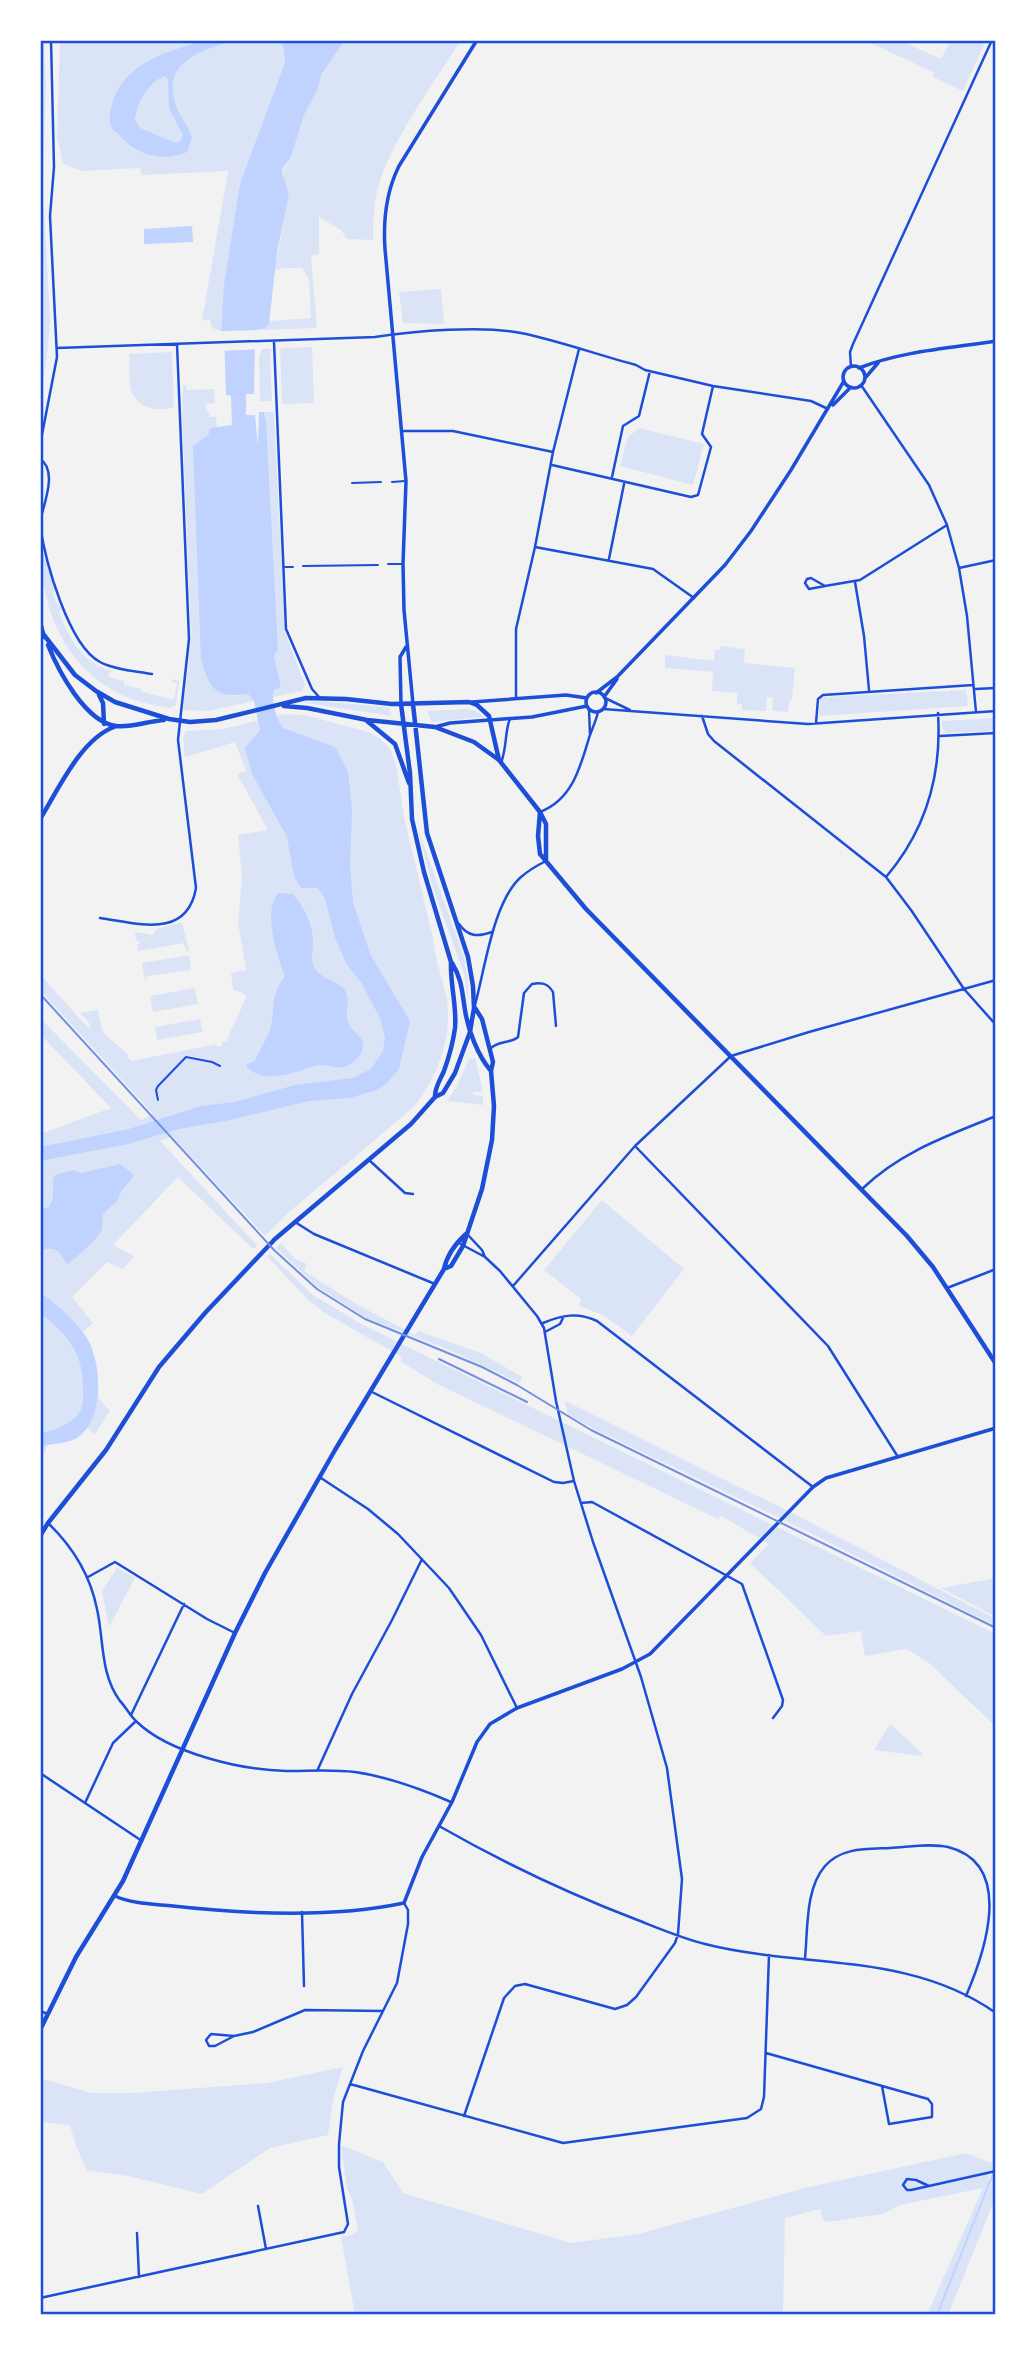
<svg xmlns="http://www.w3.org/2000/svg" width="1036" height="2355" font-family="Ubuntu,sans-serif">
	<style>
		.green { fill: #dbe4f7 }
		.water { fill: #bfd3fe; fill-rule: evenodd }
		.pier { fill: #f2f2f2 }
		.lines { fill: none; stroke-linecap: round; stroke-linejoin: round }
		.stream { stroke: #bfd3fe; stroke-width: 2 }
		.service { stroke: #1d4ed8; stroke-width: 2 }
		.minor { stroke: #1d4ed8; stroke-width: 2.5 }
		.tertiary { stroke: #1d4ed8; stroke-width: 3.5 }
		.secondary { stroke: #1d4ed8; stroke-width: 4.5 }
		.rail { stroke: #7290e2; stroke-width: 2 }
		.neatline { fill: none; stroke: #1d4ed8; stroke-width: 2.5 }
	</style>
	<rect width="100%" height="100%" fill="#f2f2f2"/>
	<path class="green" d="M40,40H44L46,85L43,185H40Z
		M60,40H278C284,49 286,57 283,68L240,184L221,319V331L212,328L210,319L202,321L228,171L142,175L140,168L82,171L63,164L57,138Z
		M345,40H461C436,80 394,137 380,181C374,200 373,220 373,240L347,239L341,230L319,217V254L311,256L317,328L261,330L265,329L269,321L311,318L309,279L302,268H283L274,271L289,195L281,173L291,157L304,115L318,89L320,75Z
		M864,40H899L941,59L951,40H978L984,45L963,91L933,77L935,73Z
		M40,209H44L50,320L47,356L40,401Z
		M441,289L444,324L403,323L399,292Z
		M312,347L314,403L282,404L280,350L282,348Z
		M262,349H272L270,353L272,401H260L259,356Z
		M172,352L174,407C159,413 136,408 131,389C128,378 130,365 129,354Z
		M183,385H186L187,390L214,389L215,403L205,404L210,417H216L217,428H211L230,696L248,694L254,701L208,711L183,710L191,639L182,414Z
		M264,412H274L285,632L305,685L302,691L273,697L274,690L281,687L274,654L278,650Z
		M639,428L704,444L693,485L620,466L628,437Z
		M40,542L55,590L53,593L57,604L62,607L59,612C69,638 84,666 114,671L109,672V677L124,681V685L142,689V692L174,700L177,683L172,682V679L179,681L176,705L169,708C153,705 137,702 122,695C62,666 40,605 40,542Z
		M720,646L745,649L744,663L795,668L792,699L790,700L788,712L772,711L773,698L767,697L766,711L742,710V704H737V693L712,691L713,672L665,668V655L714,661L715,650H720Z
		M966,690L968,706L819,716L820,700L823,697Z
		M320,701L386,707L390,708L391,716L299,702Z
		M467,709L476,711L484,717L432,722L427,711Z
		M285,714L305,715L368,732L382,740L390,749L396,764L404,817L433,938C435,961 442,975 446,996C454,1035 438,1076 414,1107L289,1212L265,1236L172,1136L160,1141L257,1245L253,1249L178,1177L113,1245L134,1256L123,1269L107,1262L72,1297L93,1323L83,1332L90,1343L94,1357L98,1397L110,1411L95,1434L87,1428L76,1438L47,1445L45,1453L40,1459V1134L111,1108L40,1034V1018L141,1120L153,1114L40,990V974L88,1028L91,1025L80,1013L98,1010L103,1033L129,1055L128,1057L131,1061L217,1044V1047L221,1046L223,1041L227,1043V1039L246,998V995L233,989L231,973L246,970L238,923L242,877L238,835L268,830L237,774L246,771L235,742L185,757L183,737L186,731L223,729Z
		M996,718V731L946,733L942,728V721Z
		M417,826L464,957L468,980V1001L464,974L432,885Z
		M182,922L189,951H186L184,943L138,951L137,944H139V940L136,942L135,932L153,935L157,929Z
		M189,955L191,970L148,976L145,981L142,963Z
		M195,988L198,1004L153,1012L150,996Z
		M200,1019L203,1032L157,1040L155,1027Z
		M475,1058L483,1091L473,1092V1095L483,1096V1105L447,1101L457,1086L469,1059Z
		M602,1200L684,1269L632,1336L603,1315L579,1306L581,1299L544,1270Z
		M281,1243L294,1258L307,1264L304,1271L356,1304L415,1335L418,1331L481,1353L522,1377L520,1383L447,1349L366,1318L318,1287L276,1248Z
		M270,1254L313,1295L363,1325L996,1634V1730L994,1725L928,1662L906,1649L865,1656L861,1631L826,1636L750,1563L769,1544L721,1516L718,1519L437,1384L400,1361L402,1357L323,1312L307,1299L267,1256Z
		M565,1401L796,1515L996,1619V1626L790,1523L592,1428L568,1414Z
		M117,1568L135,1578L109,1627L102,1591Z
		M996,1578V1617L941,1588Z
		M890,1724L923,1754L921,1756L874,1750Z
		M343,2067L333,2099L328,2135L270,2148L202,2194L128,2176L87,2170L76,2146L70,2125L40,2122V2078L92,2093H133L267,2083Z
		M341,2145L383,2162L403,2193L571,2243L638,2234L809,2187L966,2153L994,2164L988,2180L996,2179V2196L948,2315H927L983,2188L900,2205L883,2214L827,2222L823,2220L820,2209L785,2218L783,2315H355L341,2237L352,2235L358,2231L352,2199L347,2189Z"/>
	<path class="water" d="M204,40H235C204,50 162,60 175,103C179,116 189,126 192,138L187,152C166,161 142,157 125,141C120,137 119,133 113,130C107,120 110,109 114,98C129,60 170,52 204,40ZM165,76L168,79L169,108L183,135L181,141L176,143L140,128L135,120C137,103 148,82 165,76Z
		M278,40H345L321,75L318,89L304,115L291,157L282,169V176L284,178L289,195L277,252L269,324L265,329L255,330L254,394H246V415H255L258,447L259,412H264L266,422L278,650L274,655L281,687L274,690C271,700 276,719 283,728L335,747L348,772L352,809L350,866L353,903L371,956L410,1021L399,1069L386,1084L376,1090L350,1098L309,1101L230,1120L179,1129L128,1144L40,1161V1147L129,1129L201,1106L235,1102L295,1085L353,1078L371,1069L383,1051L385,1038L381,1020L362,984L346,963L335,937L325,899L318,888H301L294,876L287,837L252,774L245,748L260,730L254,701L248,694C216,698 210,690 201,660L193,446L208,435L211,428L232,425L231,396L226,395L224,332L221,331L224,285L240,184L285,62L283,47Z
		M192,226L193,242L144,244V229Z
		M279,893L293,894C305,909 313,924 313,943C313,950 311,958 313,964C317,978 332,978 342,987C353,997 344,1010 348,1022C351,1031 362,1035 363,1044C364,1054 353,1064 344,1067C335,1069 325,1064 317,1065C312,1066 306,1069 302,1070C283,1076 261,1082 247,1067V1064L255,1061C259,1050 267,1039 270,1030C276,1008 269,998 285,976C277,957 262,908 279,893Z
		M120,1164L132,1173L133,1177L122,1190L117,1201L103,1214C102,1219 103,1227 101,1232C97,1239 73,1261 67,1264C60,1255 60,1247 45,1249L40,1254V1209L49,1207L53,1198V1179L55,1175L73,1170L82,1173Z
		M40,1292C57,1305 79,1323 89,1342C102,1368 104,1420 77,1438C67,1444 51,1443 40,1447V1434C53,1430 71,1425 79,1413C84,1406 83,1395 83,1386C83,1352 66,1333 40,1313Z"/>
	<path class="pier" d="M261,330L259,333V349L222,351L221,331Z"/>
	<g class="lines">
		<path class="stream" d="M937,2315L996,2166"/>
		<path class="service" d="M392,482L405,481
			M352,483L381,482
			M388,564H401
			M303,566L378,565
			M285,567H293
			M158,1100L156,1090L158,1086L186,1057L212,1062L220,1066"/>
		<path class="minor" d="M274,342L286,629L312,689L319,697
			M57,348L375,337C414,331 483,325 521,333C560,341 598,355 636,365L645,370L713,386L811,401L826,408
			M851,367L850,352L853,344L992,40
			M861,385L929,485L947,525L959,568L967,616L976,712
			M402,431H453L553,452
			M40,445L57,357L50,216L54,167L51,40
			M40,459C58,470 44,504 40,521
			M552,465L691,497L698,495L711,447L702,434L713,386
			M612,477L623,426L639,416L650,371
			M40,525C45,560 68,645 100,662C115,670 136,671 152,674
			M535,547L653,569L694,598
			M609,559L624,484
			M959,568L996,560
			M855,582L864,636L869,690
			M825,586L809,589L805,583L807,579L811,578L825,586L860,580L947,525
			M975,689L996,688
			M516,698V629L535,547L553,452L579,349
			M605,698L630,710
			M603,709L808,724L996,711
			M589,710L590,734
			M702,716L708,734L714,741L886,877L911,910L964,989L996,1025
			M816,723L818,699L823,695L973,685
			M940,736L996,733
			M501,763C507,748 505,729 510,719
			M540,812C572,800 580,768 589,738C592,729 596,721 598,712
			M886,877C926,830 942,775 938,713
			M100,918C137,923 187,940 196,888L178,740L189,639L177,344
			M459,924C468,937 478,937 492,932
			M475,1005C485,969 493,902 521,877C528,871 536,866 544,862
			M490,1049C498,1040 510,1044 518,1037L524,993L532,984C541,982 548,983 553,992L556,1026
			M635,1146L828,1346L898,1457
			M369,1160L405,1193L413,1194
			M862,1189C900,1152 947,1136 996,1116
			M295,1222L314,1234L435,1284
			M468,1235L482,1250L485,1257
			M457,1242L485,1257L500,1271L537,1316L544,1328L556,1401L574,1481L593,1542L641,1677L667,1768L682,1879L678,1934L675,1943L636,1997L627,2005L615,2009L525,1984L515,1986L504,1998L464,2116
			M513,1286L635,1146L731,1056L809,1032L996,980
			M947,1288L996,1269
			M543,1323C562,1315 578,1312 597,1321L813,1487
			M545,1332L560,1324L563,1318
			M372,1392L554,1482L563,1483L574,1481
			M321,1478L368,1509L398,1534L449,1588L481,1635L517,1708
			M581,1503L592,1502L742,1584L783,1700L782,1706L773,1718
			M48,1523C73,1547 90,1574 97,1609C104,1640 100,1674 120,1701C126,1707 130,1716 137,1722C169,1753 241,1770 286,1771C309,1771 332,1769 355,1772C389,1777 419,1788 451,1802
			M88,1577L115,1562L207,1619L235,1633
			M131,1715L184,1604
			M318,1769L352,1694L392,1620L422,1559
			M40,1773L142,1841
			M85,1803L113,1743L136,1721
			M439,1826C502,1862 567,1893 635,1919C658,1928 681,1938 705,1944C804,1969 908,1951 996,2013
			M302,1912L304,1986
			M805,1958C808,1929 805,1889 825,1866C842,1847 867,1849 890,1848C909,1847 930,1843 948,1847C1016,1864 984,1954 966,1996
			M40,2011L48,2014
			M234,2036L211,2034L206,2040L209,2046H215L234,2036L253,2032L305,2010L383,2011
			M766,2053L928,2099L932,2104V2117L889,2124L882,2086
			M350,2084L563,2143L747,2118L761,2109L764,2097L769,1955
			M929,2186L916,2180L907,2179L903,2185L907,2190H911L996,2171
			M258,2206L266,2249
			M137,2233L139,2277
			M40,2298L344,2232L348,2224L339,2167V2144L343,2102L363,2051L397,1983L408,1924V1910L404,1903"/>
		<path class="tertiary" d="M843 377a11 11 0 1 1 22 0a11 11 0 1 1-22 0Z
			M859,368C902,351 951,348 996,341
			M865,378L878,363
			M833,405L851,387
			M586 702a10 10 0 1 1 20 0a10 10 0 1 1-20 0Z
			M596,693L617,677L725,565L751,531L791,470L844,381
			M604,697L617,679
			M472,702L566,695L587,698
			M401,704L400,657L406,647
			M413,704L404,610L403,564L406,481L385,249C383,220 386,192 399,166L477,40
			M435,727L450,723L532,717L587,706
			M115,1896C132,1904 154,1904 173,1906C245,1914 333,1918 404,1903L422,1857L452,1802L477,1742L490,1724L517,1708L622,1669L650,1654L813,1487L826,1478L996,1428"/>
		<path class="secondary" d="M40,622L44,637
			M44,635L75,675L96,691L115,702L169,719L190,722L216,720L306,698L346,699L392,704L469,702L477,705L489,716L499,760
			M48,645C58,670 85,722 116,726C130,728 149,721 164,720
			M99,695L103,703L104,724
			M401,704L410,773L412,819L424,872L451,962C450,984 457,1006 455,1028C453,1043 449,1057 444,1071C440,1080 435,1087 435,1096
			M284,706L307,708L367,720L435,727L474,742L499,760L540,812L546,824V860
			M367,721L395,744L409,783
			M540,812L538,836L540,854L586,909L907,1236L933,1267L996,1364
			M40,819C58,790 81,739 114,727
			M452,963C462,979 462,992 465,1010C468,1030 478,1056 491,1071
			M444,1269L451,1266L463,1246L482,1189L492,1140L494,1106L491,1071L493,1062L482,1019L475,1008
			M40,1536L48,1523L106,1450L159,1367L205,1313L275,1239L411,1124L435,1097L443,1093L455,1073L470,1032L474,1008L473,986L468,957L427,833L413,704
			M40,2030L76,1957L123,1881L235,1633L265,1573L335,1450L444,1269C447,1255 456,1243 466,1234"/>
		<path class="rail" d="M40,994L274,1250L317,1289L365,1319L482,1367L517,1385L591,1430L996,1628
			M439,1359L527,1402"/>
	</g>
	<rect width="1036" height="2355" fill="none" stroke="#ffffff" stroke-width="84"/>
	<rect x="42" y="42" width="952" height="2271" class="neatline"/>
</svg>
